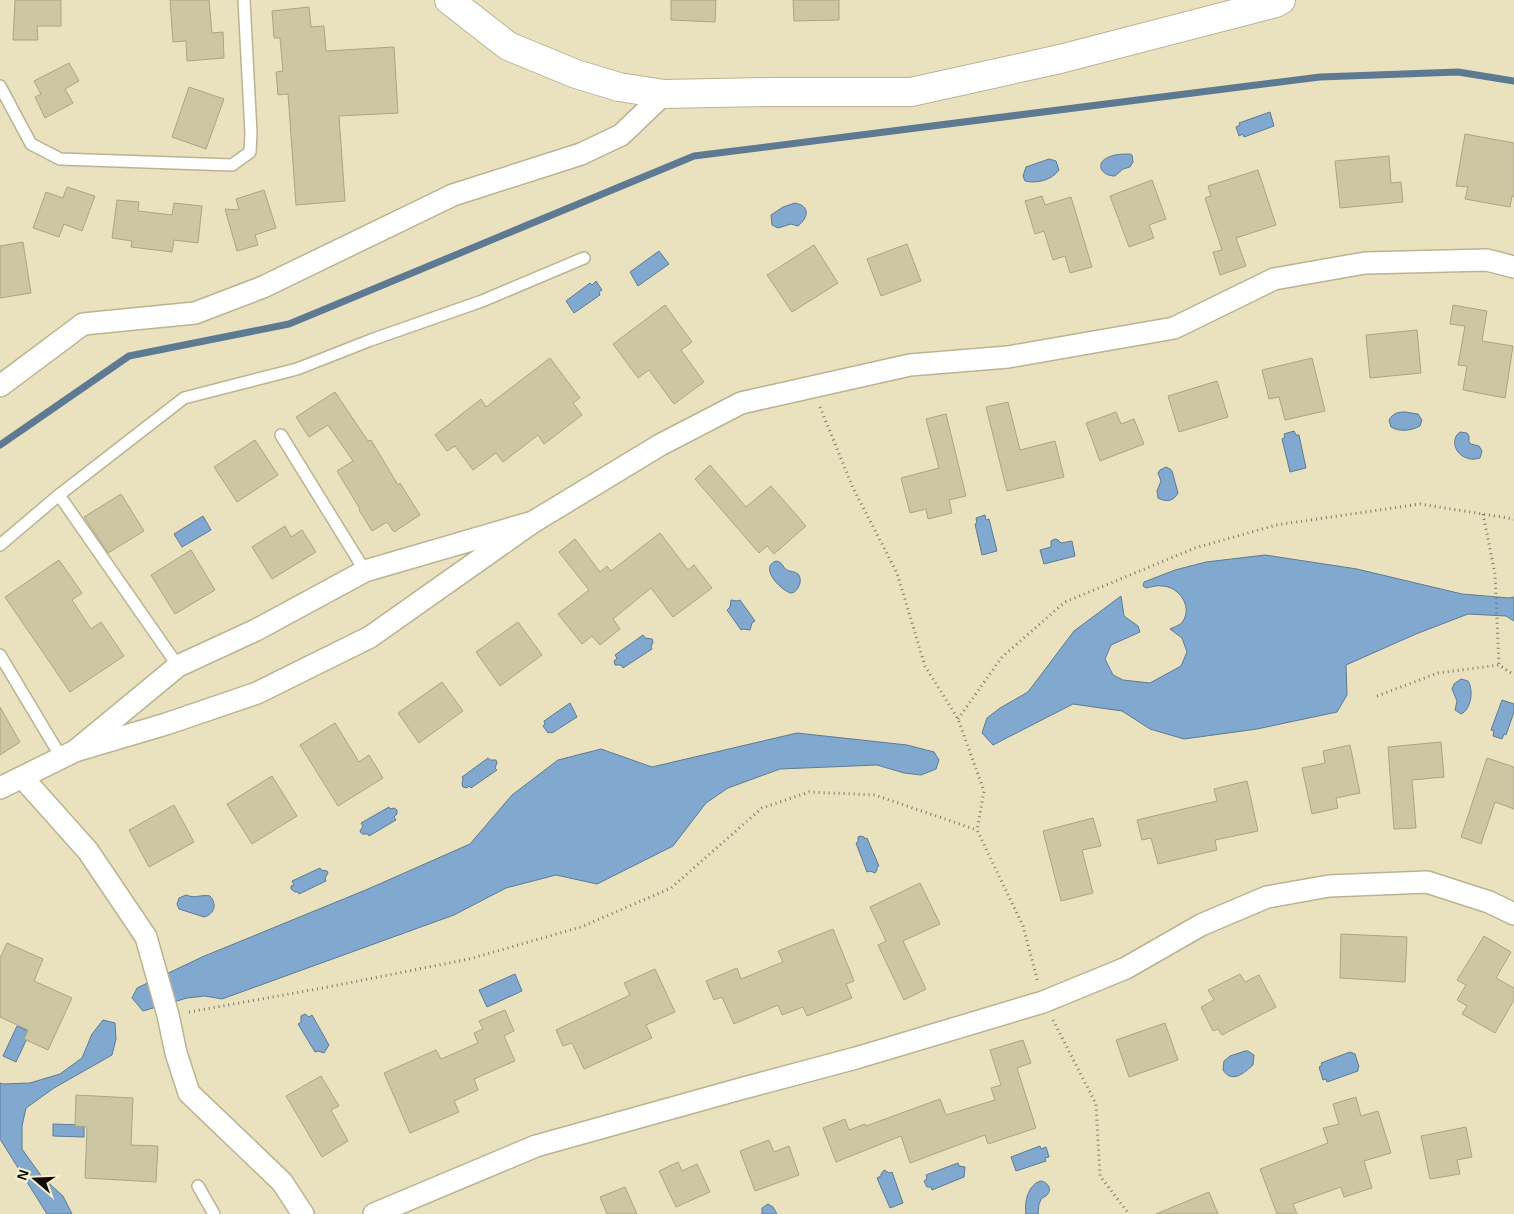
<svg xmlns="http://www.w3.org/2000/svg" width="1514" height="1214" font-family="Arial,sans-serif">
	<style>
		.water { fill: #81a9d0; stroke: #5e7a92 }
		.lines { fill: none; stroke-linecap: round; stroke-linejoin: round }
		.stream { stroke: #5e7a92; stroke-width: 7 }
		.building { fill: #cdc6a3; stroke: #aba482 }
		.lane-casing { stroke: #bab391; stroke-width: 14 }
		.street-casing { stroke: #bab391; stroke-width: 24 }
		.secondary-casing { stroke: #bab391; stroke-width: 30 }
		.path { stroke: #7f7963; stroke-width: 3; stroke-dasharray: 1 4; stroke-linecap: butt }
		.lane { stroke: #fff; stroke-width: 11 }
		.street { stroke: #fff; stroke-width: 21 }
		.secondary { stroke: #fff; stroke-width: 28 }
	</style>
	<rect width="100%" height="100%" fill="#eae2bf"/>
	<path class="water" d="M1270,112L1274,126L1244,137L1243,134L1239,136L1236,127L1240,125L1239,123Z
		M1130,154L1132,155L1133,162L1130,167L1123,169L1115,176C1100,176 1095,162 1109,157C1115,154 1124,154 1130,154Z
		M1049,159L1056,161L1059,170C1052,180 1037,184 1025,181L1023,176L1026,167Z
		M795,203C810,206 809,217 798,226L791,224L778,228L772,225L771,215L783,207Z
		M659,251L669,264L638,286L630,272Z
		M596,281L602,290L599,292L600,295L574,313L566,301L590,283L592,285Z
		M1405,412L1418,414L1422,420L1420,426C1411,431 1399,432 1391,427L1389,420C1393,413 1398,412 1405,412Z
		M1294,431L1296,435H1299L1306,468L1290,472L1282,439L1285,437L1284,434Z
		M1460,432L1467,433L1469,436V442L1471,444L1479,446L1482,451L1480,458C1476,459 1471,460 1467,458C1455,455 1450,439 1460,432Z
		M1166,467L1170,469L1172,471L1178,493C1173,502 1166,502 1158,498L1157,491L1161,481L1158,473L1160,470Z
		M985,515L986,520L989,519L997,551L982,555L975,524L977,523L976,518Z
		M203,516L211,530L182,547L174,534Z
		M1055,539L1058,540L1061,543L1072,541L1075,556L1044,564L1040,550L1051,547V541Z
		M1265,555L1357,569L1462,594L1509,598L1514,597V621L1506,616L1468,614L1416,634L1346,665L1347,695L1337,712L1257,729L1184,739L1150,729L1122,711L1073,704L993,745L982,733L987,718L1000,708L1028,692L1074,631L1121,596L1124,616L1138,626L1140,632L1111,645L1105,659L1113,675L1123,680L1150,683L1181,666L1187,652L1182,638L1170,629C1174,627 1181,625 1183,621C1193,606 1178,586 1162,586C1157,585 1151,587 1146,588L1143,586L1144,582L1175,570L1206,562Z
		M776,561C783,562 782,567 787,570C790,572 795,571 798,574C803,579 799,591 792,593C785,594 757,568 776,561Z
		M731,600L737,601L740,600L755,621L752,623L750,630L743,629L741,630L727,610L730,607Z
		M643,635L645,638L652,639L653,642L651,647L652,649L623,668L621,665H615L614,661L617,658L615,655Z
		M1461,679L1468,681C1474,690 1471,710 1461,714L1455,710L1457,701L1452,689L1454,684Z
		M1502,700L1514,704V712L1506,735L1504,734L1502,739L1493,736L1494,731L1491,730Z
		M570,703L577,717L552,733L550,732L548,733L543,726L545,724L544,721Z
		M797,733L907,745L934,752L939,760L936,769L921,775L904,773L877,765L780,769L728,788L706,803L673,846L597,884L556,875L506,888L454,915L222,999L205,996L187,998L143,1011L132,998L137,988L202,957L368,889L470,844L512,795L558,760L601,749L652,767Z
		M488,758L490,760H496L497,763L495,768L497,770L471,788L469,786L467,788L463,787L462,784L463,779L462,777Z
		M389,807L390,809L394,808L397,810V814L394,817L396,820L369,836L368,834C364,834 361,835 360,831L363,826L361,823Z
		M860,836L864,837L865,839L867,838L879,866L877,867V870L875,873L870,871L867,872L856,843L858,842V837Z
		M320,868L321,870L327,871L328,873L325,878L326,881L299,894L298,892H295L291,889V886L294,885L292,881Z
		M186,895C196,899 201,894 210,896C217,904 215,914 204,917L179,909L177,904L179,898Z
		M515,974L522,991L487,1007L479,990Z
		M305,1014L309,1017L312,1015L329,1045L324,1053L318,1051L315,1052L298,1024L301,1022V1016Z
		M103,1020L115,1023L116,1039L112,1055L54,1088L26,1108L22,1126V1149L42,1177L63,1196L72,1214H47L0,1139V1083L3,1084L30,1083L60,1074L82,1058L92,1034Z
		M17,1026L30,1032L16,1062L3,1056Z
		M1245,1051H1248L1254,1055L1253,1065C1244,1073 1232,1084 1223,1070L1224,1061L1230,1056Z
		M1350,1052L1355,1054L1359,1067L1358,1068V1071L1327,1082L1326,1079L1323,1080L1319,1067L1322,1065L1321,1063Z
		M53,1124L84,1125V1137L53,1136Z
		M1040,1146L1041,1149L1046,1147L1049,1157L1045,1158L1046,1161L1016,1171L1011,1157Z
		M958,1163L959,1166L965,1167L964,1177L932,1190L931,1187H927L924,1181L927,1179L926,1175Z
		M884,1170L889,1173L892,1172L903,1203L890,1208L877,1178L881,1176V1174Z
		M1041,1181C1048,1182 1053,1190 1046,1196C1041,1200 1043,1195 1040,1202C1038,1205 1039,1210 1038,1214H1026C1024,1203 1028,1184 1041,1181Z
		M768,1204L773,1207L777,1214H762V1208Z"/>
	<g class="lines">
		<path class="stream" d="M0,445L129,356L289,324L694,156L1320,77L1458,72L1514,81"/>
	</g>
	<path class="building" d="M15,0H61V26H37L38,40H13Z
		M170,0H209L212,33L223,32L224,58L187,61L186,41L173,42Z
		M671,0H716L715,22L671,20Z
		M793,0H839V20L794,21Z
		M309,7L311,27L324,26L326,51L394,47L398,113L339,116L345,201L296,205L288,94L278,95L276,72L283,71L280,38H274L272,11Z
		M69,63L79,81L65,89L73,103L45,118L35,97L41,94L34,81Z
		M189,87L224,99L206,149L172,137Z
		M1465,134L1514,143V197L1512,196L1510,207L1465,199L1468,187L1456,186Z
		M1389,156L1391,183L1401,182L1403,202L1340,208L1335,161Z
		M1258,170L1276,225L1236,238L1246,266L1220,275L1213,252L1222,250L1205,198L1211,196L1208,186Z
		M1152,180L1166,219L1149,225L1154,238L1129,247L1110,196Z
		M67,187L95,196L82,231L64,224L59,237L33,228L46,192L63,198Z
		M264,190L276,228L255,235L258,245L237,251L225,209L239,210L236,199Z
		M1042,196L1045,205L1071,197L1092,267L1070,273L1065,256L1053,260L1044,231L1035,234L1025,201Z
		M117,200L139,202L138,211L172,215L174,203L202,206L198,243L174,240L172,252L131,247L132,241L112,238Z
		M23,242L31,293L0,298V246Z
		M907,244L921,281L881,296L867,259Z
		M814,245L838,283L792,312L767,275Z
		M665,305L692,342L681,350L704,382L674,404L649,370L638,378L613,344Z
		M1453,305L1487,311L1482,341L1513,346L1505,398L1463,390L1467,366L1458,365L1465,326L1450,324Z
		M1417,330L1421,373L1370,378L1366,335Z
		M550,358L580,398L573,403L582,415L544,444L538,435L503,462L496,453L473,470L455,446L447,451L435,435L481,399L486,407Z
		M1312,358L1325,411L1285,420L1279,397L1269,399L1262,370Z
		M1217,381L1228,417L1179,432L1168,396Z
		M335,392L368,441L371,440L398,485L400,483L420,515L394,532L387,522L372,531L359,510L360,509L337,471L353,461L328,425L309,437L296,417Z
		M1008,402L1020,450L1055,441L1064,477L1007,491L986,407Z
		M1116,412L1121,424L1134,419L1144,444L1100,461L1086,423Z
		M946,414L966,496L949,500L952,513L928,519L926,509L910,513L901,478L939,468L926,419Z
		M255,440L278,475L237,502L214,467Z
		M710,465L746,507L771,486L806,526L774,554L767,546L759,553L695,479Z
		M121,494L144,531L108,553L84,517Z
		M285,526L291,537L302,530L316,552L272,579L252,547Z
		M660,533L688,570L694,565L712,588L673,617L651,588L613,619L620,629L600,645L592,636L582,644L558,614L589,590L559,552L575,539L600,572L607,566L611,571Z
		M191,550L215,590L175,614L151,575Z
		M59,560L82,593L72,600L91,629L101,622L124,656L70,692L5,597Z
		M518,622L542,655L500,686L476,652Z
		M442,682L463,711L419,743L398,713Z
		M0,707L20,742L0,755Z
		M335,723L359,762L369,755L383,778L338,806L300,745Z
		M1441,742L1444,777L1412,780L1416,828L1394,829L1388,747Z
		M1350,745L1360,793L1336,798L1338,808L1312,814L1302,768L1325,763L1323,751Z
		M1487,758L1514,767V809L1495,802L1481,844L1461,837Z
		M272,776L297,816L252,844L227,804Z
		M1247,781L1258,831L1215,840L1217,850L1158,864L1151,838L1142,840L1137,820L1217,801L1214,789Z
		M174,805L194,842L149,867L129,830Z
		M1093,818L1101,846L1082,850L1093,893L1061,901L1043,831Z
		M920,883L940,924L903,941L926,989L904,1000L878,945L886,941L870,907Z
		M833,929L854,981L846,984L852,998L807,1016L803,1007L782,1015L778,1005L734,1024L722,997L714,1000L706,981L737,968L741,979L783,962L778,951Z
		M1341,934L1407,937L1405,982L1340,978Z
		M1484,936L1511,952L1496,978L1514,988V1000L1495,1033L1462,1014L1467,1006L1457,1000L1466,985L1457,980Z
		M7,943L43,959L34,981L72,998L48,1050L24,1039L28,1030L0,1017V958Z
		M655,969L675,1012L646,1025L652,1038L584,1069L572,1043L563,1046L556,1030L630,995L624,983Z
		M1240,974L1245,982L1259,975L1276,1007L1222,1035L1218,1029L1213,1031L1201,1007L1214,1000L1208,990Z
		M505,1010L514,1031L504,1036L515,1061L474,1079L478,1090L454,1101L459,1112L410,1133L384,1073L436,1050L441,1059L478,1043L474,1033L483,1029L479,1021Z
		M1165,1023L1178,1060L1129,1077L1116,1040Z
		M1023,1040L1031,1063L1017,1068L1036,1128L988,1144L985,1135L910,1163L901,1136L836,1162L823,1128L845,1119L849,1130L865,1124L866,1126L940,1099L946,1115L995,1100L991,1088L1001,1085L990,1050Z
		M321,1076L339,1106L331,1110L348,1141L322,1157L286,1096Z
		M76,1095L133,1098L131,1145L158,1146L156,1182L85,1178L87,1127L75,1126Z
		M1356,1097L1361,1116L1378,1111L1391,1153L1364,1161L1372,1188L1344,1197L1341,1187L1293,1204L1297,1214H1277L1260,1169L1328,1143L1323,1128L1339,1124L1333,1104Z
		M1466,1127L1472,1157L1457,1160L1460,1174L1430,1179L1421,1136Z
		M769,1140L774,1152L789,1146L799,1175L755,1191L740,1151Z
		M678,1162L682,1171L697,1164L710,1192L676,1207L659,1171Z
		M625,1187L637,1214H607L600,1197Z
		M1209,1192L1218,1214H1156Z"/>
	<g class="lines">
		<defs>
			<path id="lane" d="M0,86L31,144L60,159L232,165L250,152L251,133L244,0
				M281,435L365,571
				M59,495L178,666
				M0,545L59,495L184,398L297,369L371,340L482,301L584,258
				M0,655L61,757
				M198,1186L214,1214"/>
			<path id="street" d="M0,386L83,324L195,313L263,287L453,195L581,154L621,135L664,94
				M533,522L660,445L741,403L910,365L1008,357L1174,328L1274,279L1365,263L1487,260L1514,267
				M22,777L88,851L146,937L168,1015L176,1053L189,1093L282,1182L303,1214
				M0,788L75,751L166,724L257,693L370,637L533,522L365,571L256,630L178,666L75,751
				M374,1214L536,1146L740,1089L856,1058L1043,1002L1126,968L1201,925L1267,897L1329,886L1427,882L1489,902L1514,914"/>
			<path id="secondary" d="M449,0L508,46L576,74L619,87L664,94L770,92H911L1060,59L1276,3L1281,0"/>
		</defs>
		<use href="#lane" class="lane-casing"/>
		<use href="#street" class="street-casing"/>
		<use href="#secondary" class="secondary-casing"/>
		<path class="path" d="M820,407L853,488L897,573L925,666L958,719L984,791L977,830L1023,926L1038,982
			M1483,514L1495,574L1499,665
			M1377,696L1438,673L1499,665L1514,675
			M958,719L1002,657L1065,602L1195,548L1276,525L1420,504L1514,519
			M189,1012L328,987L469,959L581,927L671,888L762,808L809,792L875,795L977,830
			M1053,1020L1096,1104L1100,1176L1129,1214"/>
		<use href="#lane" class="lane"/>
		<use href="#street" class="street"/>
		<use href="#secondary" class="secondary"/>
	</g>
	<g transform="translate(35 1179) rotate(289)" stroke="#f7f0cc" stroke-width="4" paint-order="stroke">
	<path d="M0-4L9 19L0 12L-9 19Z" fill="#0e0b02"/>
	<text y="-8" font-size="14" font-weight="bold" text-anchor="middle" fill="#0e0b02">N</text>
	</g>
</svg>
